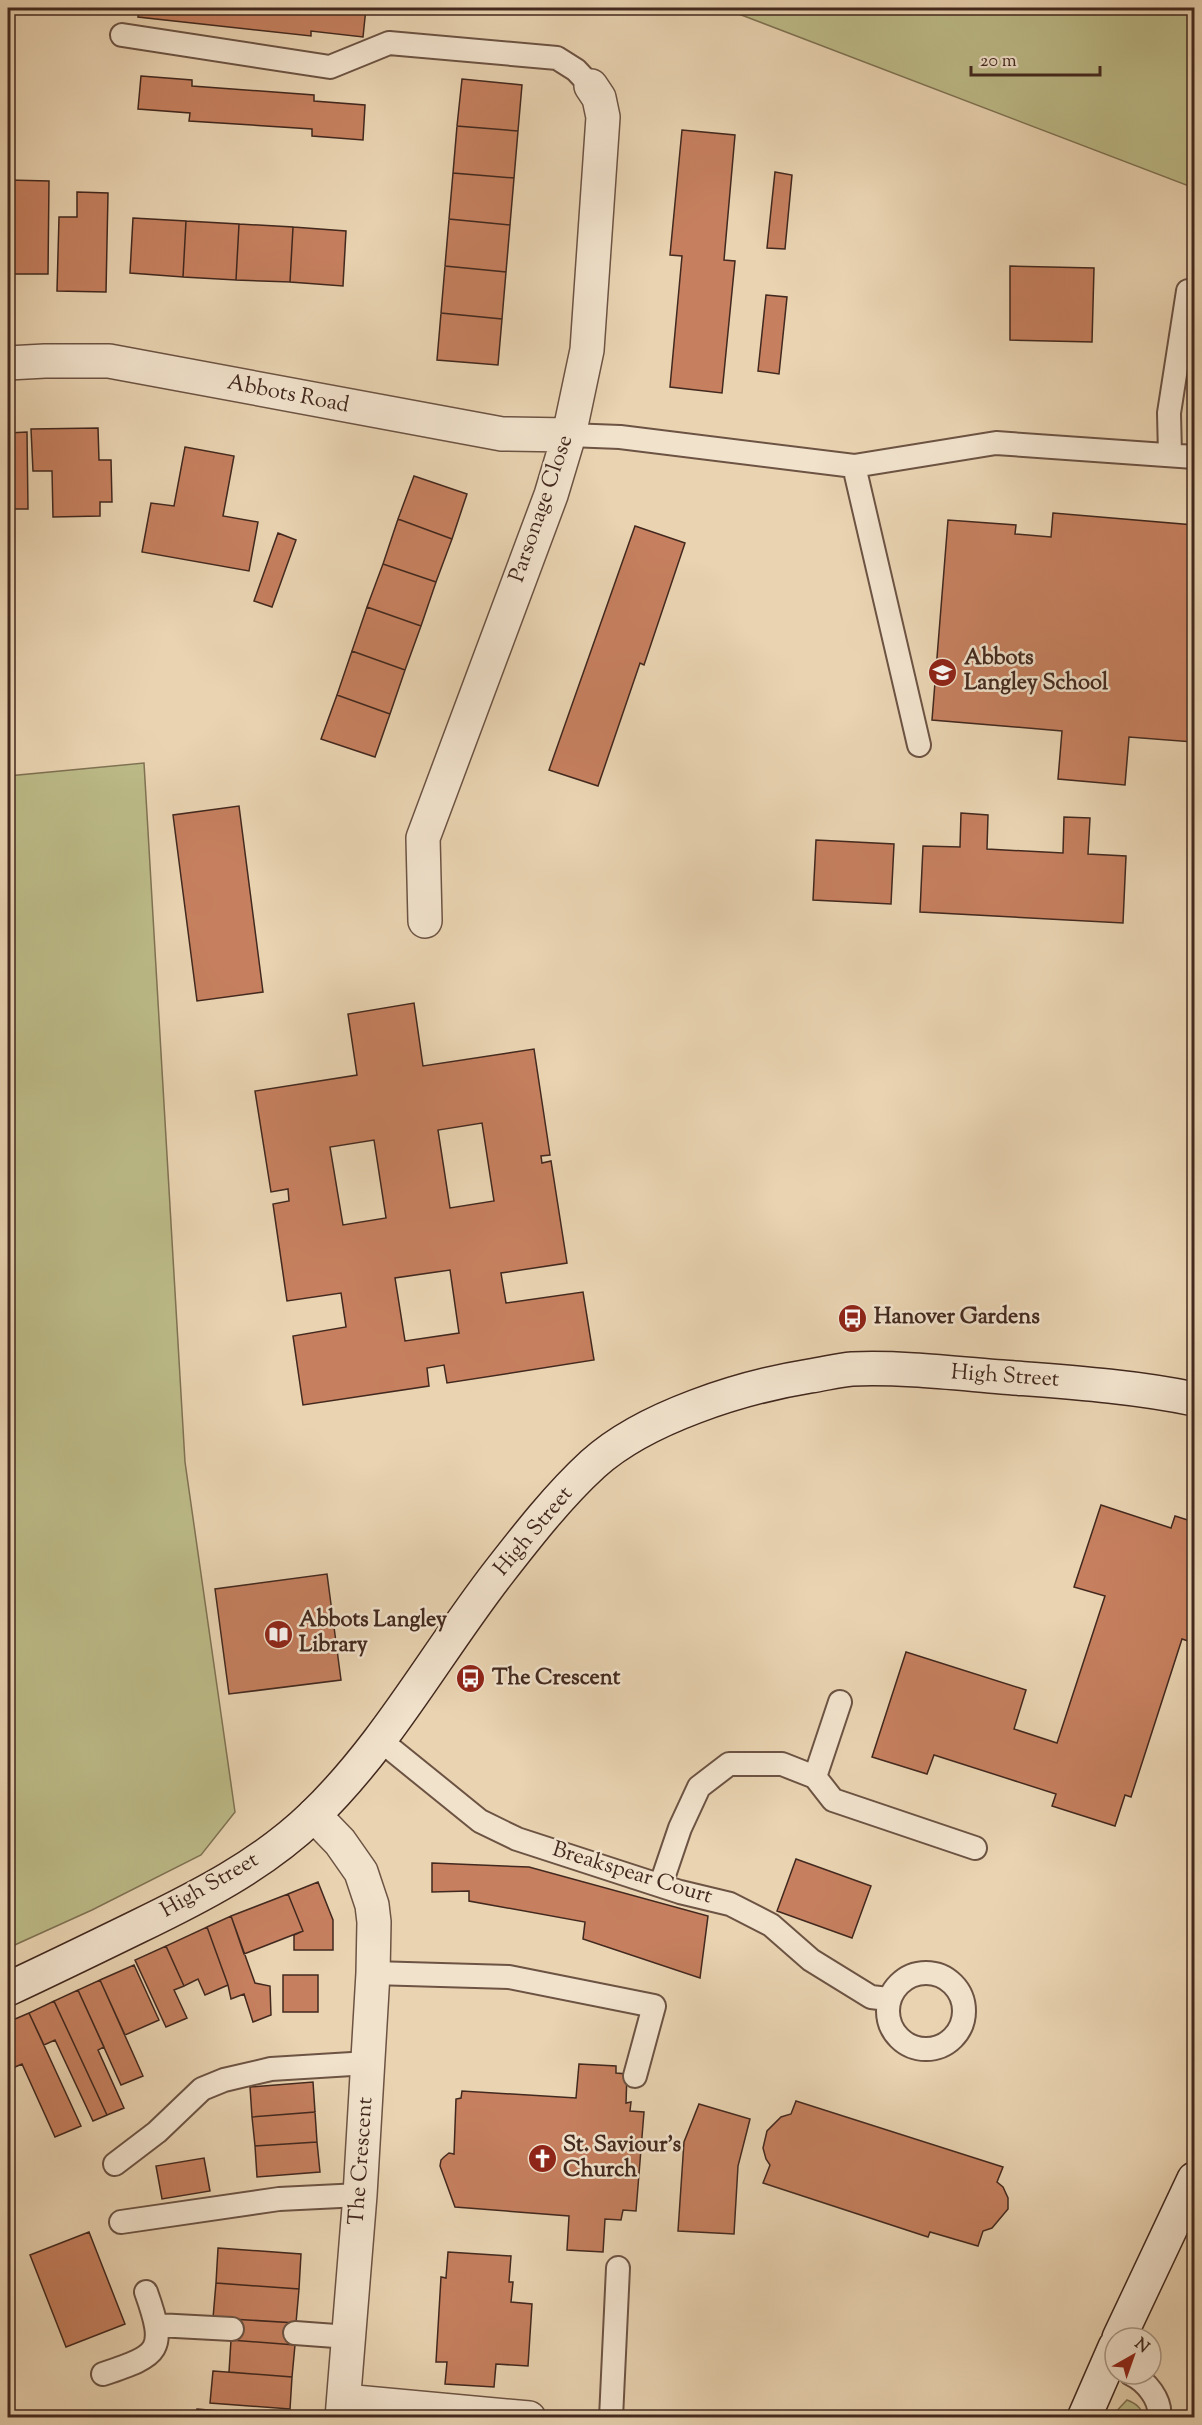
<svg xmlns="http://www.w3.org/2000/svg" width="1202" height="2425" font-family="'Sorts Mill Goudy',serif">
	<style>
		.green { fill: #bcbb88; stroke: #7f7253; stroke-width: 1.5 }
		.building { fill: #c6805f; stroke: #42281e; stroke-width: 1.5; fill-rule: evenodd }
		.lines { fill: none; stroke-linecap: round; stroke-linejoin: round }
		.lane-casing { stroke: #6c5343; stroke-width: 26 }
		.street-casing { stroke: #6c5343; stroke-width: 36 }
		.secondary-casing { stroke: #42281e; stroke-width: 36 }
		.lane { stroke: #f1e2cc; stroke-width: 22 }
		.street { stroke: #f1e2cc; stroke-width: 33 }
		.secondary { stroke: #f1e2cc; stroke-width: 33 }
		.labels { text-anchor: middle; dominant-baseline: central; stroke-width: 5; stroke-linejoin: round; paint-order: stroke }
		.street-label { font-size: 22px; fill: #42281e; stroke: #f1e2cc }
		.poi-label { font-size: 22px; font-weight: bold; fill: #42281e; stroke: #f1e2cc; text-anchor: start }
	</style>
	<rect width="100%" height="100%" fill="#e9d3b1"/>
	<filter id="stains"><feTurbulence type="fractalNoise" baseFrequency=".00333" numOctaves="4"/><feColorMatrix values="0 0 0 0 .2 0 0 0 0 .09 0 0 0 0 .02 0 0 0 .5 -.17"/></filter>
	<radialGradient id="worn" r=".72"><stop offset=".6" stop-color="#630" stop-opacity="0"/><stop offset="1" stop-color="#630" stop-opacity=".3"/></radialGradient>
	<path class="green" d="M723,8H1194V188Z
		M144,763L185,1462L235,1812L201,1855L92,1910L8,1948V776Z
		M1127,2400C1135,2403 1143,2408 1142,2417H1111Z"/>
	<path class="building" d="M139,8H366L363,37L311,31V36L138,17Z
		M141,76L192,80V86L314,95V101L365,105L363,140L312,136V129L189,121L190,113L138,109Z
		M462,79L522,85L518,131L457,126Z
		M457,126L518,131L514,178L453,173Z
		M682,130L735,135L724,260L735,261L722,393L670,387L682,256L670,255Z
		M775,172L792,175L785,249L767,248Z
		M453,173L514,178L510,225L449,219Z
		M8,180L49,181L48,274H8Z
		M77,192L108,193L106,292L57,291L59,217H77Z
		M133,218L186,221L183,277L130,273Z
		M449,219L510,225L506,272L445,266Z
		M186,221L239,224L236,280L183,277Z
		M239,224L293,227L290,282L236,280Z
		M293,227L346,231L343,286L290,282Z
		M445,266L506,272L502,319L441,313Z
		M1010,266L1094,268L1092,342L1010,340Z
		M766,295L787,297L779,374L758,371Z
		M441,313L502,319L498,365L437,360Z
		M98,428L99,460H111L112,502H100V516L53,517L52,471H33L31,429Z
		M27,432L28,509H8V433Z
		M185,447L234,456L223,516L258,522L249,571L142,552L151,503L174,506Z
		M414,476L467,494L452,539L398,519Z
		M1053,513L1194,525L1193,742L1129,737L1125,785L1058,779L1062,731L932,720L948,520L1016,525L1015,534L1051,537Z
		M398,519L452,539L436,582L383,564Z
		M635,526L685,543L644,665L640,663L598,786L549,770Z
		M278,533L296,540L272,607L254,601Z
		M383,564L436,582L421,626L367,607Z
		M367,607L421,626L405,670L352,651Z
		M352,651L405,670L390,714L337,695Z
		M337,695L390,714L375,757L321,739Z
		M239,806L263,992L197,1001L173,815Z
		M961,813L988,815L987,849L1063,853L1064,817L1090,818L1088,854L1126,856L1123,923L920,912L923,846L960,847Z
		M816,840L894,844L891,904L813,900Z
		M414,1003L423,1066L534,1049L550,1155L541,1156L542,1163L551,1161L567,1263L501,1273L506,1303L583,1292L594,1360L447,1383L444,1365L427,1368L429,1386L303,1405L293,1336L346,1327L341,1293L287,1301L273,1204L289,1201L288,1189L271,1192L255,1091L357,1075L348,1014ZM482,1123L494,1201L450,1208L438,1130ZM374,1140L386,1218L343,1225L330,1147ZM450,1270L459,1333L405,1341L395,1278Z
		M1101,1505L1171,1528L1175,1516L1194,1522V1643L1182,1639L1131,1797L1125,1795L1115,1826L1052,1806L1056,1794L934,1755L927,1774L872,1757L906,1652L1026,1690L1014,1729L1057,1743L1105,1596L1074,1587Z
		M327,1574L341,1680L229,1694L215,1589Z
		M796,1859L871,1886L852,1938L777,1911Z
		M432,1863L529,1867L708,1916L700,1978L583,1939L585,1922L469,1901V1891L432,1892Z
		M318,1882L333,1920V1950H294V1935L303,1931L288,1894Z
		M288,1894L303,1931L244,1954L231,1916Z
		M231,1916L255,1983L270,1986L271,2015L253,2022L244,1994L231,1999L228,1985L207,1927Z
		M207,1927L228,1985L205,1995L198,1979L184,1986L166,1946Z
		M166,1946L184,1986L174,1990L187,2018L166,2027L135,1960Z
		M134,1965L159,2020L125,2035L100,1980Z
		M283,1975H318V2012H283Z
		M100,1980L143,2076L121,2085L78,1990Z
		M78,1990L104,2047L98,2050L124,2108L107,2115L54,2001Z
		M54,2001L107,2115L93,2121L55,2040L44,2045L29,2013Z
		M29,2013L81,2126L55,2137L22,2064L8,2070V2022Z
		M579,2064L616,2066V2073L627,2074L626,2103L631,2102L630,2111L644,2112L636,2211L623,2210L621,2220L605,2219L603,2252L567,2250L569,2216L455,2207L440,2166L441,2160L444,2157L449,2153L454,2154L456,2099L461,2098L462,2091L576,2098Z
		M313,2082L315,2112L252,2117L250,2087Z
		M796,2101L1003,2167L997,2182L1003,2187L1008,2198V2209L992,2228L983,2231L978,2246L930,2232L928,2237L763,2183L770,2165L766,2159L763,2148L767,2131L781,2117L791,2114Z
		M699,2104L750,2119L738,2166L734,2234L678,2231L684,2142Z
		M315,2112L317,2142L255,2146L252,2117Z
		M317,2142L320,2172L257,2177L255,2146Z
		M204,2158L210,2191L162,2199L156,2166Z
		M89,2232L125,2324L66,2347L30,2255Z
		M218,2248L301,2254L299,2289L216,2283Z
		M448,2252L511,2256L509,2282H513L511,2302L532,2304L528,2366L496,2364L494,2387L445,2384L447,2362H436L441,2277L446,2278Z
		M216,2283L299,2289L296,2323L213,2318Z
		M232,2319L296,2323L295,2345L231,2340Z
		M231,2340L295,2345L292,2377L229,2372Z
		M213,2371L292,2377L290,2409L210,2403Z
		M197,2409L269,2415V2418H196Z"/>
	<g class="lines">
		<defs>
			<path id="lane" d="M122,35L330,67L389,43L557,58L576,70L591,86
				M569,435L620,437L854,466L996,443L1194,457
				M1170,455L1169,413L1188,291
				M854,466L919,745
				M380,1740L480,1821L517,1839L680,1892L730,1904L771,1925L811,1960L871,1997L888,1999
				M815,1777L840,1702
				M661,1884L680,1828L699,1787L729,1764H782L815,1777L833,1800L975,1848
				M888 2011a38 38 0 1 1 76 0a38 38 0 1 1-76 0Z
				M373,1973L509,1977L654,2006L635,2076
				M115,2164L157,2132L202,2089L224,2080L271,2069L368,2063
				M121,2222L279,2199L360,2195
				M157,2325L232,2329
				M295,2333L349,2337
				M103,2374C160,2355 167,2351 146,2292
				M1131,2374C1146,2381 1162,2400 1159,2418
				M611,2418L618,2268"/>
			<path id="street" d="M8,363L45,361H109L502,434L569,435
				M425,921L423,838L551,495L569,435L587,350L603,117L599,98L591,86
				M314,1815L340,1842L361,1872L372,1905L374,1922L373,1973L360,2195L342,2418
				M344,2401L529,2418"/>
			<path id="secondary" d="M8,1989C51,1969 94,1948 137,1927C199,1897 262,1865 312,1817C387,1745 436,1653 499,1572C527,1536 559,1495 593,1464C645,1417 742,1387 810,1376C824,1374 838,1370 852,1369C902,1367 953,1373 1002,1377C1066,1382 1132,1386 1194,1399
				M1119,2338L1194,2179
				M1084,2418L1115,2347"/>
		</defs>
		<use href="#lane" class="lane-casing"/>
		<use href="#street" class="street-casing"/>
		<use href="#secondary" class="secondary-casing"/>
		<use href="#lane" class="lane"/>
		<use href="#street" class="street"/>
		<use href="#secondary" class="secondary"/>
	</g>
	<defs>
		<symbol id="school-disc" viewBox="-11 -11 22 22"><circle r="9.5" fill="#8f2418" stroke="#f1e2cc"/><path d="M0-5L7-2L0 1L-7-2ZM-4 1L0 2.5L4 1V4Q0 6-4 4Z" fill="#fff"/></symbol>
		<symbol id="bus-disc" viewBox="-11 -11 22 22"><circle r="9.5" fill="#8f2418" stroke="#f1e2cc"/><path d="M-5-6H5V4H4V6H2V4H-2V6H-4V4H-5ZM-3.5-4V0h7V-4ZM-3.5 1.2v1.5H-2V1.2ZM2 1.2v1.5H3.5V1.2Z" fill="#fff"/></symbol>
		<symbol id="library-disc" viewBox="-11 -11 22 22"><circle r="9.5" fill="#8f2418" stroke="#f1e2cc"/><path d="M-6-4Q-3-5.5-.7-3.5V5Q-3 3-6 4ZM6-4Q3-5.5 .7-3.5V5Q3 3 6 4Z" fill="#fff"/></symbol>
		<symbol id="church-disc" viewBox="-11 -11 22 22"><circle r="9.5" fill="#8f2418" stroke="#f1e2cc"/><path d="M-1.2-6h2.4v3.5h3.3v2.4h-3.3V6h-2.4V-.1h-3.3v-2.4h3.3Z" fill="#fff"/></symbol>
	</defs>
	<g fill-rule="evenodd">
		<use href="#school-disc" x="926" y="656" width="33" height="33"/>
		<use href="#bus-disc" x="836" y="1302" width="33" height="33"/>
		<use href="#library-disc" x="262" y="1618" width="33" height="33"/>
		<use href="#bus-disc" x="454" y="1662" width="33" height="33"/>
		<use href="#church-disc" x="526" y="2142" width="33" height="33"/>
	</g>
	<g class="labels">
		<g class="street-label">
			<text transform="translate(288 395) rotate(11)">Abbots Road</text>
			<text transform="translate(542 509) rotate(-71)">Parsonage Close</text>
			<text transform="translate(1005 1377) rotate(4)">High Street</text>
			<text transform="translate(534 1532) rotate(-50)">High Street</text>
			<text transform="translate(632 1874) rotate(17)">Breakspear Court</text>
			<text transform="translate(210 1886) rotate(-30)">High Street</text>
			<text transform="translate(362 2161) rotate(-86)">The Crescent</text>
		</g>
		<g class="poi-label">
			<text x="964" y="659">Abbots<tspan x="964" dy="25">Langley School</tspan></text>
			<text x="874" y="1318">Hanover Gardens</text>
			<text x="299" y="1621">Abbots Langley<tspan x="299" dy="25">Library</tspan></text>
			<text x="492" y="1679">The Crescent</text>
			<text x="563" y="2146">St. Saviour's<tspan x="563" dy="25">Church</tspan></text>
		</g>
	</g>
	<rect width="1202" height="2425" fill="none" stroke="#e9d3b1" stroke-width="30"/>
	<rect x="9" y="9" width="1184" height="2407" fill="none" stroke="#42281e" stroke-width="3"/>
	<rect x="15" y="15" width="1172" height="2395" fill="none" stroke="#42281e" stroke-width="1.5"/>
	<g transform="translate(1133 2356) rotate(40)"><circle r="28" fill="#f1e2cc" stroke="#ab9886" stroke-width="1.5"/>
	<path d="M0-4.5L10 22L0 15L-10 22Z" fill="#8f2418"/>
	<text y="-9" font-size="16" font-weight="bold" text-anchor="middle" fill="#42281e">N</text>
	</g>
	<path d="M971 66v9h129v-9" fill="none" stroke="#42281e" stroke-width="3"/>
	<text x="980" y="66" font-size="18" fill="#42281e" stroke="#f1e2cc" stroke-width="4.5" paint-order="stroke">20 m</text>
	<rect width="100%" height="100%" filter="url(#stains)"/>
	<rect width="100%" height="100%" fill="url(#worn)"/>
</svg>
